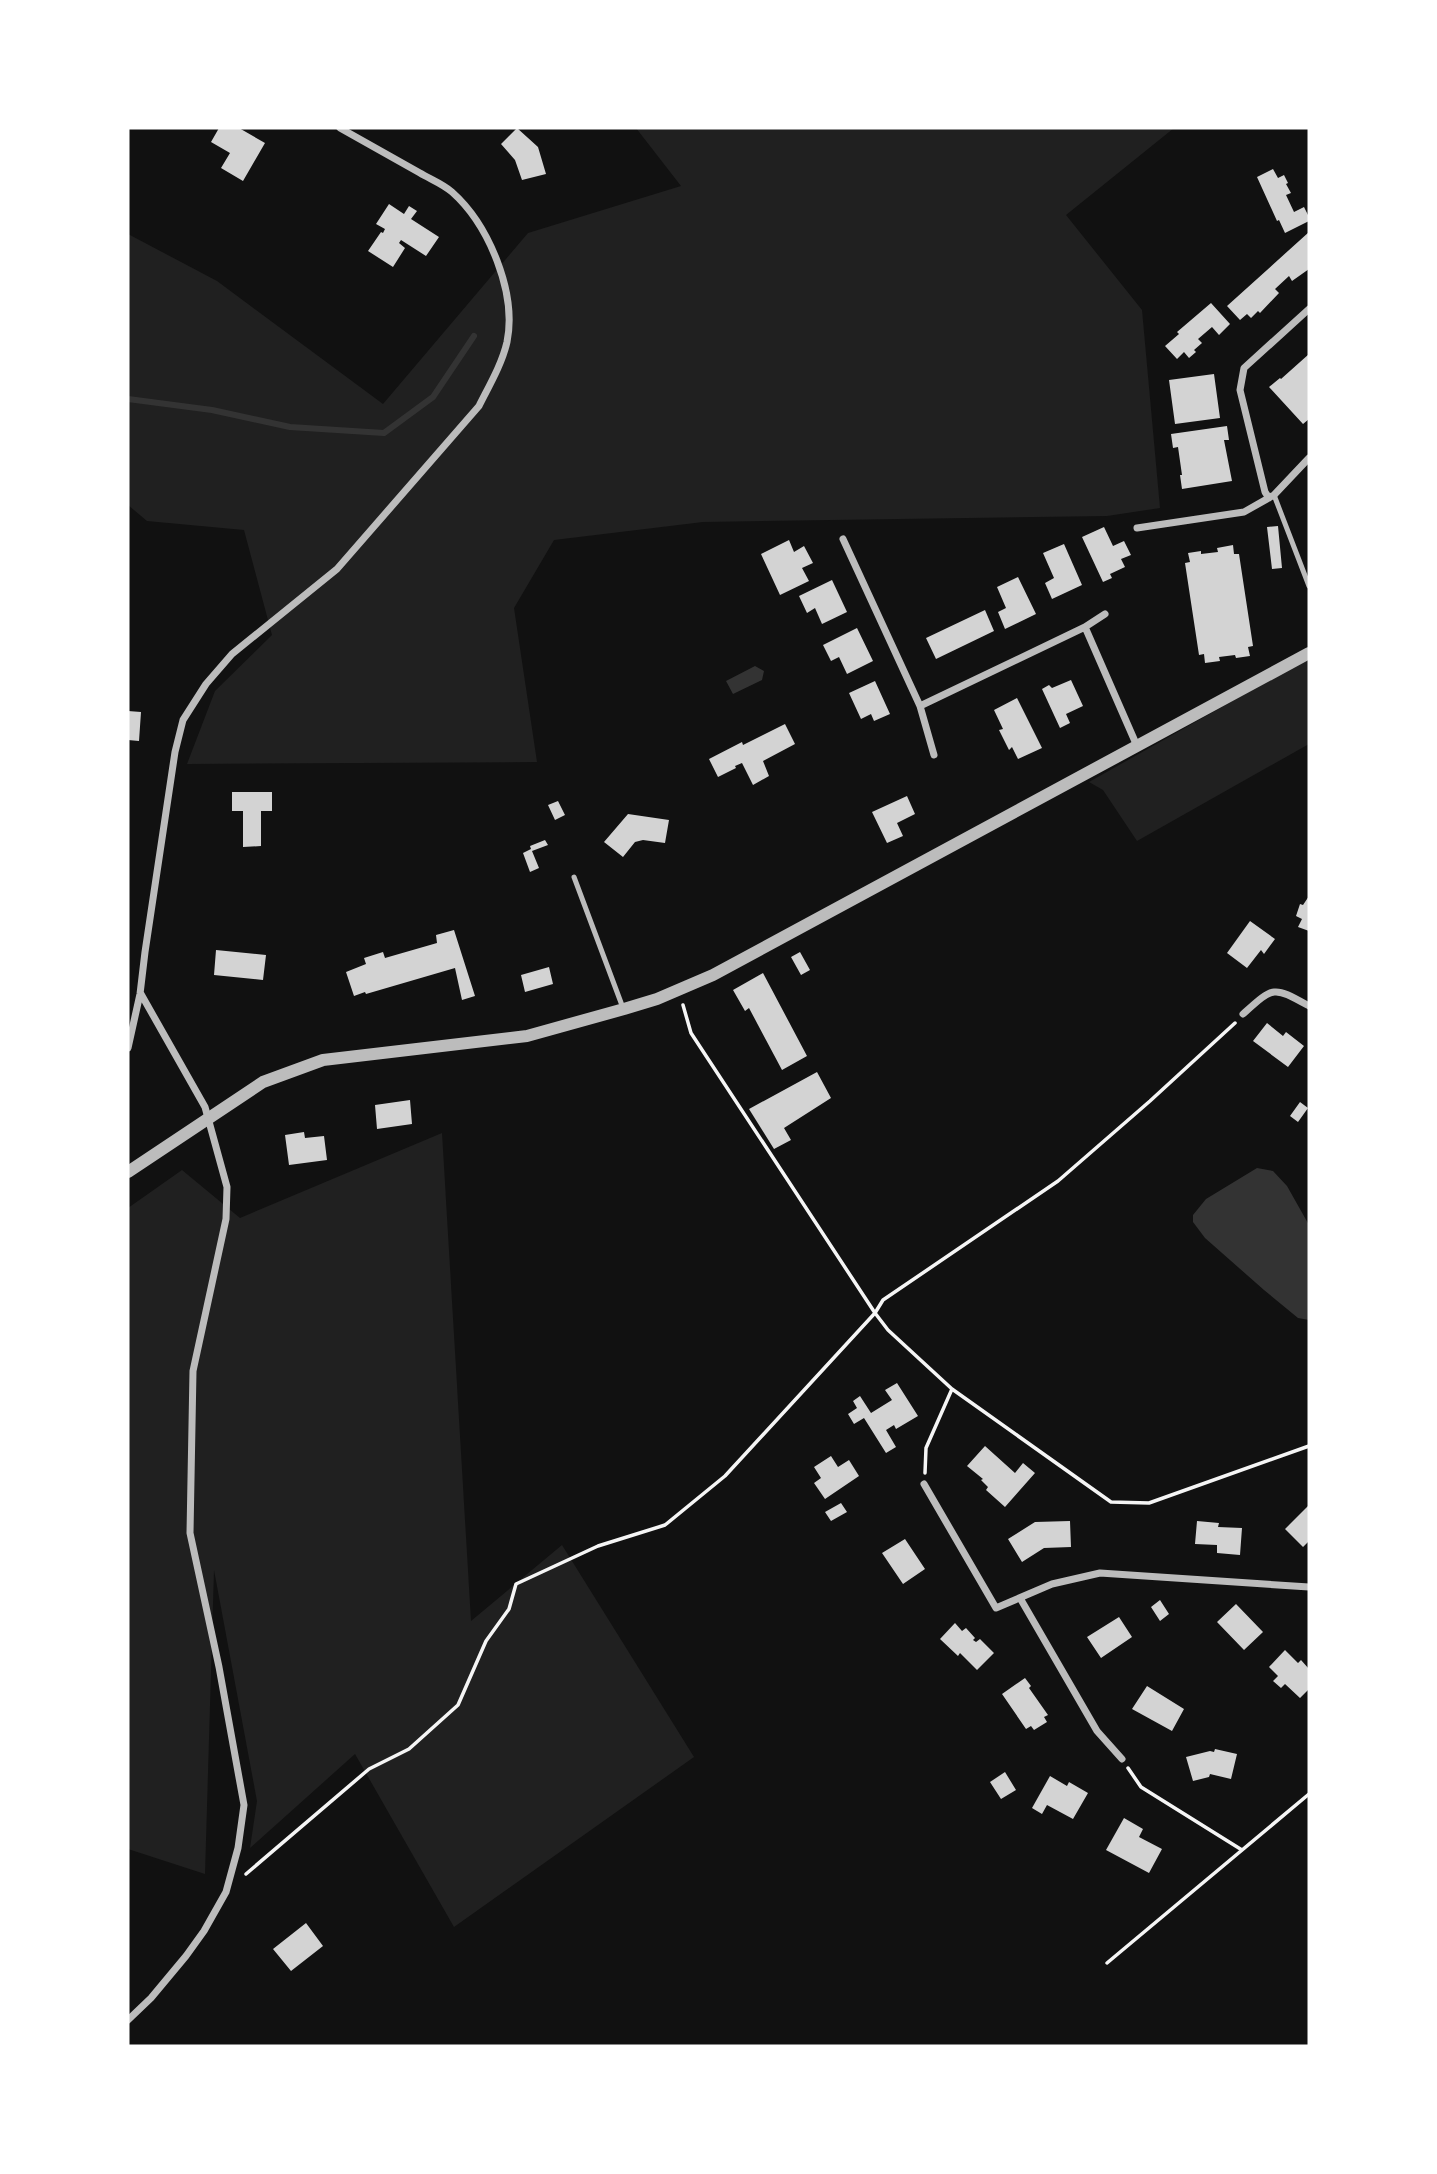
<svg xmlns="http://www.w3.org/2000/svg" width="1437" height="2174" font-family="'Public Sans',sans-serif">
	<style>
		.green { fill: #202020 }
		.water { fill: #333 }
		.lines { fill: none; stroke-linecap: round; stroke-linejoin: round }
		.stream { stroke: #333; stroke-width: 6 }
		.building { fill: #d3d3d3 }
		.path { stroke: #f5f5f5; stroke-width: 3.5 }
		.service { stroke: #bcbcbc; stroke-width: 5 }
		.minor { stroke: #bcbcbc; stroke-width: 7 }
		.tertiary { stroke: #bcbcbc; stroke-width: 12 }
	</style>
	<rect width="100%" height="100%" fill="#111"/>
	<path class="green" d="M636,128H1174L1066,215L1142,310L1160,508L1107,516L703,522L554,540L514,608L537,762L187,764L215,691L272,635L244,530L147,521L128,505V234L217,281L383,404L528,233L681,186Z
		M1309,658V744L1137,841L1103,790L1089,782Z
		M442,1133L471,1621L562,1545L694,1757L454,1927L355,1754L250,1848L257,1801L214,1570L205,1874L128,1849V1208L182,1170L240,1218Z"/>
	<path class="water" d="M755,666L764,671L762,680L733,694L726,681Z
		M1257,1168L1273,1171L1287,1186L1309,1225V1320L1298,1318L1264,1290L1205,1238L1193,1222V1215L1206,1199Z"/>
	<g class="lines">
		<path class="stream" d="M128,399L212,410L290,427L384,433L433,397L474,336"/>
	</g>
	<path class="building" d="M219,128H239L265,143L243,181L221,168L230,153L211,142Z
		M517,128L538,147L546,174L522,180L515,160L501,144Z
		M1273,169L1278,178L1284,175L1288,183L1286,184L1291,193L1286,195L1294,212L1304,207L1309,217V221L1285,233L1279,220L1277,221L1257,177Z
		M389,204L404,214L409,206L417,211L411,219L439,237L426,256L401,240L399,243L405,248L393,267L368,251L381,232L383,233L385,229L376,224Z
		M1309,232V269L1292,281L1289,276L1275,289L1279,293L1260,313L1258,311L1251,318L1247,314L1240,320L1227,306Z
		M1211,303L1230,324L1219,335L1212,327L1198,339L1202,343L1194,350L1196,352L1189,358L1184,352L1177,359L1165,346L1179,334L1177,332Z
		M1309,354V419L1303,424L1269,387L1280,378L1281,379Z
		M1214,374L1220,418L1175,424L1169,380Z
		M1227,426L1229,440H1224L1232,481L1182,489L1180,475H1182L1178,447L1173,448L1171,434Z
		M1278,526L1282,568L1272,569L1267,527Z
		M1104,527L1113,546L1124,541L1131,555L1121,559L1125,567L1110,574L1112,578L1103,582L1082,537Z
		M789,540L794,552L804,546L813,563L802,568L809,581L780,595L761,554Z
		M1064,544L1082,585L1052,599L1045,583L1054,578L1043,553Z
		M1233,545L1234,554H1239L1253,646L1248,647L1250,656L1236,658L1235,655L1219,657L1220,661L1205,663L1204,654L1199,655L1185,563L1190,562L1188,553L1201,551V554L1218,552L1217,548Z
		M1018,577L1036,614L1005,629L998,612L1006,608L997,587Z
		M832,580L847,612L822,624L815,608L807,613L799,596Z
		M985,610L994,631L936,659L926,638Z
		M857,628L873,661L847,674L839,657L831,661L823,645Z
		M1071,680L1083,706L1066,714L1070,723L1060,728L1042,689L1049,685L1052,688Z
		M875,681L890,714L874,721L871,714L861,719L849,693Z
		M1017,698L1042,748L1018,759L1012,747L1009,750L999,730L1003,729L994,710Z
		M128,711L141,712L139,741L128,740Z
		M785,724L795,744L763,761L769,776L753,785L742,763L735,766L736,768L718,777L709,759L742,742L743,745Z
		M232,792H272V811H261V846L243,847V811H232Z
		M907,796L915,814L897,823L903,836L887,843L872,812Z
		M558,801L565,815L555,820L548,805Z
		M628,814L669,820L665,843L643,840L635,842L623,857L604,842Z
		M545,840L548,845L532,851L539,868L530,872L523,853L531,849L530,846Z
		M1309,896V931L1298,927L1302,919L1296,916L1300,904L1303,905Z
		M1250,921L1275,939L1264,954L1261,950L1247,968L1227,953Z
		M454,930L475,996L462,1000L455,968L366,994L365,992L354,996L346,972L366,964L364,958L383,952L385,958L437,943L436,935Z
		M216,950L266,955L263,980L214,975Z
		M800,952L810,970L801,975L791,957Z
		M549,967L553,984L525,992L521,975Z
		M763,973L807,1056L782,1070L749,1008L745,1011L733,990Z
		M1267,1023L1283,1036L1286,1032L1304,1046L1288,1067L1253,1041Z
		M817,1072L831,1098L784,1128L791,1140L774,1149L749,1109Z
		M410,1100L412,1124L377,1129L375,1105Z
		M1300,1102L1308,1108L1298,1122L1290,1116Z
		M304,1132L305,1138L324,1136L327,1160L289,1165L285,1135Z
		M897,1383L918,1416L896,1429L894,1425L886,1430L896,1447L886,1453L864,1418L854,1424L848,1414L857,1408L853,1401L860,1396L871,1413L892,1400L885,1390Z
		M985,1446L1015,1473L1023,1463L1035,1473L1005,1507L986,1490L988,1487L981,1480L983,1479L967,1466Z
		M831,1456L838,1467L849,1460L859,1476L825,1499L814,1483L821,1478L814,1467Z
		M841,1503L847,1512L831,1521L825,1512Z
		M1309,1505V1541L1303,1547L1285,1529Z
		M1070,1521L1071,1547L1044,1548L1022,1562L1008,1539L1035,1522Z
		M1197,1521L1219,1523L1218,1527L1242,1528L1240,1555L1217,1553V1545L1195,1544Z
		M905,1539L925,1569L903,1584L882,1553Z
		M1160,1600L1169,1614L1160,1621L1151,1607Z
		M1236,1604L1263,1632L1244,1650L1217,1622Z
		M1119,1617L1132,1637L1101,1658L1087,1637Z
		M955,1623L962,1631L966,1628L975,1638L973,1640L976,1642L980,1639L994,1653L977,1670L960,1653L958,1656L940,1639Z
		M1285,1650L1298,1663L1301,1660L1309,1669V1689L1300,1698L1285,1684L1281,1688L1273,1681L1278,1676L1269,1667Z
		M1025,1678L1031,1686L1029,1688L1048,1715L1044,1717L1047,1722L1034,1730L1031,1726L1026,1729L1002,1694Z
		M1147,1686L1184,1709L1172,1731L1132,1709Z
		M1215,1749L1237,1754L1231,1779L1210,1774L1209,1777L1193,1781L1186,1757L1210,1751L1214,1752Z
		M1005,1772L1016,1790L1001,1799L990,1782Z
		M1050,1776L1067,1786L1069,1782L1088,1793L1073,1819L1047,1805L1042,1814L1032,1808Z
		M1124,1818L1143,1829L1139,1837L1162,1849L1149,1873L1106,1850Z
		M306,1923L323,1946L291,1971L273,1949Z"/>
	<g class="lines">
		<path class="path" d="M1235,1023L1150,1101L1058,1181L883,1300L875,1313L888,1330L952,1389L1111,1502L1149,1503L1309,1446
			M925,1473L926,1448L952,1389
			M1128,1768L1141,1787L1242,1850
			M246,1874L369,1769L409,1749L458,1705L486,1641L509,1609L516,1584L598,1546L665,1525L725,1476L875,1313L691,1033L683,1005
			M1107,1963L1309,1794"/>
		<path class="service" d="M1274,495L1309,586
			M574,877L623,1008"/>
		<path class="minor" d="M1269,498L1265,492L1240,390L1244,368L1309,309
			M1137,528L1244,512L1274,495L1309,458
			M843,539L920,706L934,755
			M1085,627L1137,746
			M920,706L1085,627L1105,614
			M1243,1014C1274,986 1273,986 1309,1006
			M128,1048L140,994L145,952L175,752L183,720L206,684L232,654L337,569L479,406C489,386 502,364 507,342C517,293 489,225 452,192C443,184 430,179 420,173C393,158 367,143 340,128
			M924,1484L996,1608L1052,1584L1100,1573L1309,1587
			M1020,1598L1097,1731L1122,1759
			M128,2020L151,1998L186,1956L204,1931L226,1892L238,1848L244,1805L219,1667L190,1533L193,1371L226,1219L227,1187L205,1107L141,994"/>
		<path class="tertiary" d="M128,1172L263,1082L323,1060L527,1036L624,1009L657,999L713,975L1309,653"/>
	</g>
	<rect width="1437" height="2174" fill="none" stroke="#ffffff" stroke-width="259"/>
</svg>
